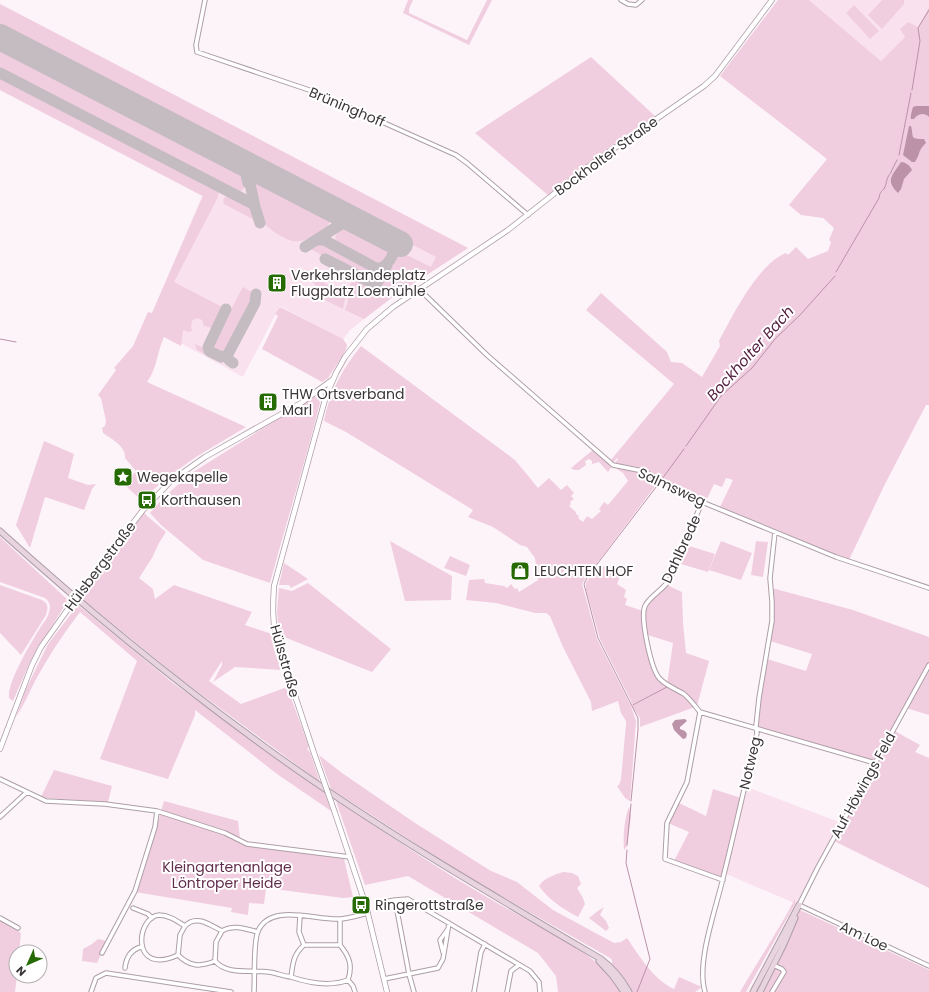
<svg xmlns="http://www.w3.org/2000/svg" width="929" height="992" font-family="Poppins,sans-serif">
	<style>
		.built { fill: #f9e2ee }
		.green { fill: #f1cde0 }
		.water { fill: #bb92a8 }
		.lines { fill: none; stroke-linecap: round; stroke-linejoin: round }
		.stream { stroke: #bb92a8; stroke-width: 1 }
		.taxiway { stroke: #c4bcc0; stroke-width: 11 }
		.runway { stroke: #c4bcc0; stroke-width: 26 }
		.minor-casing { stroke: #ad9ea6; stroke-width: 5.5 }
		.tertiary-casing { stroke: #ad9ea6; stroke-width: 6 }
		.secondary-casing { stroke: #ad9ea6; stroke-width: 7 }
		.minor { stroke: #fff; stroke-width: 3.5 }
		.tertiary { stroke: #fff; stroke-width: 4.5 }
		.secondary { stroke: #e8d4df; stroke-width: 5 }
		.tertiary-bridge-casing { stroke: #ad9ea6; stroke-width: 6; stroke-linecap: butt }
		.tertiary-bridge { stroke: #fff; stroke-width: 4.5 }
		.labels { text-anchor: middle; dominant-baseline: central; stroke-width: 4; stroke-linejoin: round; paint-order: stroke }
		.street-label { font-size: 14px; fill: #3b3538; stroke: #fff }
		.poi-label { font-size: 14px; fill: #3b3538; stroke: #fff; text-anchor: start }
		.park-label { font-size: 14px; fill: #622d4c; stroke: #fff }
		.water-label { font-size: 15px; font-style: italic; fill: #562242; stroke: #fff }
	</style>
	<rect width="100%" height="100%" fill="#fdf4f9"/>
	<path class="built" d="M809,0H929V7L918,27L905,37L881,61Z
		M0,4L468,248L394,296L350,330L343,340L280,306L243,377L147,325L202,196L0,90Z
		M747,787L842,823L799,905L726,874Z"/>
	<path class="green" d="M408,0H413L409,9V13L467,40L487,0H492L469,45L403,13Z
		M778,0H809L881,61L905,37L900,29L908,22L918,27L929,7V405H926L885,484L849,560L720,507L733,480L726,478L722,487L714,484L706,501L643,468L615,463L618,459L617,458L613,463L610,461L674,384L586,310L601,293L667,352L671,362L682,363L702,377L720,346L719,341C733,315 758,264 786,253L788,255L796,247L808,259L828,251L831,242L829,240L834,228L823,218L801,215L789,205L827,159L720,76Z
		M882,0H904V4L882,29L868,15Z
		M0,4L468,248L396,295L379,285L397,250L431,267L436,257L0,30Z
		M854,5L879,31L870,39L846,13Z
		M0,44L240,168C246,175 249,187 240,192L233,191L0,70Z
		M591,57L656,117L549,196L475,133Z
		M0,75L216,187L219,191L218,197L174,282L224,308L215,326L213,328L204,326L202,320C192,315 190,323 192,331L188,332L183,330L181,346L164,337C157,352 157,369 147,382L246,427L196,457L172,474L141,500L127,487L130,478L136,471L125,458C126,446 111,439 103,433L102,428L105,426L106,421L101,398L98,395L116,370L114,368L133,346L148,312L152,313L203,196L0,90Z
		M259,180H262L327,213C340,228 304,244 292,241C283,238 266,228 262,220C259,215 258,208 256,202C254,194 250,186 259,180Z
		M229,195L252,206L256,221L224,204C222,199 225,196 229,195Z
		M346,226L352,227L388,246L390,252L386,262L381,265H374L340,246L336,243L335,239L337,232Z
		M324,243L379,271V274L376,281L373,282L310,249L319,244Z
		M306,269L315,274L313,283L302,277Z
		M355,276L357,277L394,296L364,319L345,310L348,301L346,292Z
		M315,278L343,293L345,299L343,309L321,298C323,291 320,287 314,284Z
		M243,287L252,292V300L226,352L220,354L211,349V345L228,310L231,309Z
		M280,307L343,339L347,345L346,350L328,378L322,382L262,349L278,316L275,314Z
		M195,344L206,349L209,353L222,360L223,364L197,350L195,345Z
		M361,346L515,460L538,488L549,478L561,490L567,485L574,493L571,496L574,499L570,502L571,504L569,506L576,512V514L579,516L578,518L583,522L587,516L592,519L601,511L599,509L604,502L608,505L628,481L623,473L617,469C633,468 645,473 659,481L585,579L582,584L597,639L631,706L636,721L630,801L625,798L617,786L619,785L621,779L626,724V721L621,713L618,701L592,711L591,702L563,647L550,616L546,613H535L496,603L466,600L469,580L484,579L485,583L504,586L507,588L511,584L515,589L517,588L519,592L538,580L535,558L527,547L520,545L493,527L468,517L473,510L346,432L324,421C329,393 343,368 361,346Z
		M313,397H318L320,403C305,463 286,523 270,583L203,560L161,525L150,513L163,498L190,474Z
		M44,441L74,454L68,478L88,485L96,484L92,489L84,510L45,497L30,548L16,525Z
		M594,449L612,466L608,472L599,462L592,464V461L589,459L585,461L586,465L579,470H574L571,468Z
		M143,510L146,515L166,532L159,543L152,558L139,578L153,589L155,599L174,585L252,612L245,625L272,634L274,650L281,670L235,667L213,682L222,665V661L209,681L241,704L287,687L309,747L307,749L310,752L320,782L183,681L82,599L128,528Z
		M0,537L68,600L29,664L13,701L9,698C7,682 31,643 40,628C43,623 48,618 49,612C51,606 50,602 45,598L0,582Z
		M390,541L452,576L451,600L405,601Z
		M721,541L752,553L741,580L709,570Z
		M756,541L768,542L763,577L751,575Z
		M686,545L715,554L708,572L681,564L679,560Z
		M450,556L470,565L466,576L444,568Z
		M284,563L308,579L291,588L289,585H279Z
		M600,565L621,574L617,584L626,590L624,597L627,599L625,605L643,611L649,655L653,669L660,681L685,697L695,707L640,727V718L632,706L661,691L632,705L631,701L600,639L586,590V583L592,574L595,575Z
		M308,583L391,649L372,672L279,635L277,612L279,588L292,591Z
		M0,585L42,600C49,604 48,608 46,615L21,655L0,633Z
		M667,585L682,592L683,623L686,653L709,661L697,706L691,699L667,684L673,643L648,635C642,604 645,606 667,585Z
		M772,588L853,610L929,637V715L906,708L893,730L920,745L915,752L929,758V888L832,840L875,763L758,728L757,725L767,659L806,671L812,654L770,641Z
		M78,605L173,683L325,793L331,811L277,774L195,710V715L168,779L100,759L137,661L80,612C63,634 48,657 35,681C29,693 24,705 16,717L26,689L48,644Z
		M319,755L342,773L415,823L491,871L517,882L553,910L614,943L621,942L627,938C640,957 653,979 674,989L679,977L702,987L695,992H630L612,966V960L610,958L466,876L331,789Z
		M54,770L112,786L108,802L46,798L41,797Z
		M713,789L741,798L721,878H719L674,861L689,832L668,823L679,803L706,816Z
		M164,801L238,821L240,839L252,846L344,859L353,897L343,898L266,888L264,904L249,903L248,915L231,912L232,908L135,892L144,871Z
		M336,801C375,826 415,853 455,878C475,890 495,902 515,913C550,933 601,954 620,992H558L556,976L538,953L408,876L365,885Z
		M629,807L631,816L627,846L624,850C623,837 624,819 629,807Z
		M563,872L572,873L578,876L581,884L577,888L583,898L585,904L578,917C562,908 550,901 539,886C544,878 554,875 563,872Z
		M795,899V904L746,992H740C758,961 778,931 795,899Z
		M604,907L600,915C605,919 607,922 609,928L606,931L589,918L598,911Z
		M800,910L929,970V992H763L780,958Z
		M0,920L21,933L19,952H16L17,976L15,992H0Z
		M98,939L107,941L97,963L82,961L83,949L92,944Z"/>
	<path class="water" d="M916,106H929V117C924,112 918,114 914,119H911C910,116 912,111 913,107Z
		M909,126H911C914,137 909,139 924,139L926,143C917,152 921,153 915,162H912L903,155Z
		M901,162C905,162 910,165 912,170L904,179L901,189L898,193C885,180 892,176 901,162Z
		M685,719L687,721L680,727V729L685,731L687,734L686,738L683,739L674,730L672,724L675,720Z"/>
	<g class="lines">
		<path class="stream" d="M912,90L920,41L918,28L929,10
			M899,155L911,93
			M890,174L897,160
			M836,272L879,198C880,192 881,192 884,189C887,184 886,179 889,175
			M0,339L16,342
			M686,446L721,396L752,368L775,339L800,315L835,276
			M662,479L684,449
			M633,705L667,687
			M631,801L638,730V718L598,638L584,584L588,576L660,482
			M627,845L631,804
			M627,850L626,863L650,959L637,992"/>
		<path class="taxiway" d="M0,73L253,204L255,207L260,223
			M240,162L244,166L248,183
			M255,207L249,179C251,172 256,171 262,174
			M334,210L338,213L340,219L337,227
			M316,240H324L376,268C387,270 396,253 394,243L387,238
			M305,247L346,221H355
			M325,259L376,285L387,265
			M226,309L208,347L209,351L221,357L228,355
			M233,363L229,360L227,356L255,303L256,294"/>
		<path class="runway" d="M0,37L400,244"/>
		<defs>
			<path id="minor" d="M205,0L196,45L197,52L315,92L456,155L467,163L528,215
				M621,0L628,4L636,5L642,0
				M419,289L488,356L613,465L643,471L702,502L836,557L929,588
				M929,665L818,867L799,905L929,966
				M700,712C695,706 690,699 684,694C676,689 667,686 660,679C651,670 640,618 645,606C649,597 664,589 670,579L702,502
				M0,779L46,801L105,804L157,811L225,833L247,844L350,857
				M0,817L27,792
				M723,880L665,859L667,823L687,782L700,712L875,763
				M377,903L395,900
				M133,908L148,914L152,918
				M300,916L299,932L304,945
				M0,918L18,928
				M258,932C246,929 233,924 222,931C210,925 196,914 185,926C177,921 169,915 159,915C136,917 130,977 178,955C190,967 200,967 215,961C228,976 251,969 269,972C276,973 283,976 291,977
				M304,945H340C349,956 353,965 348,980C330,987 309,983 291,977C293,963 293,955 304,945Z
				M340,945V919
				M443,952L440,940L448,929
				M102,953L135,891L155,827L157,811
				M178,955L180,935L185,926
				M215,961L216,942L222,931
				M125,968C126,958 130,950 141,947
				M384,979L438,968L443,959L449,923
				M348,980L353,986L355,992
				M91,992L96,978L106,973L231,992
				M254,992C255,977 253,943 258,931C271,902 316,921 341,919C350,918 359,915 368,913
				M414,992L409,974L395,900L408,899L530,971L539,982L540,992
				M474,992L481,952L485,944
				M507,992L511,971L519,965
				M705,992C696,962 716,909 723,878C735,830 746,781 757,733L756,726L759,698L772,621V602L770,578L775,532
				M772,992L784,972L782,969L773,965"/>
			<path id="tertiary" d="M90,579L143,510L171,481L205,457L301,403L332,380
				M0,749L32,665L41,647L68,609
				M315,756L276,638C272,620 273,604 274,586L326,396L336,373L345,357L367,329L393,307L508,230L593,163L704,86L715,76L772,0
				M335,813L366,906L387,992"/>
			<path id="secondary" d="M0,531C85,608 173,680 265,747C372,825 487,892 601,959C613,968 622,979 629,992
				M599,961L612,975L624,992
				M753,992L799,905
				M760,992L783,946L795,918"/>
		</defs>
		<use href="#minor" class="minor-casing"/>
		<use href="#tertiary" class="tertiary-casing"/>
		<use href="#secondary" class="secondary-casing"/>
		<use href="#minor" class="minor"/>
		<use href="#tertiary" class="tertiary"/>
		<use href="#secondary" class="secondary"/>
		<defs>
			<path id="tertiary-bridge" d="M68,609L90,579
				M315,756L335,813"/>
		</defs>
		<use href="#tertiary-bridge" class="tertiary-bridge-casing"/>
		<use href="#tertiary-bridge" class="tertiary-bridge"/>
	</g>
	<defs>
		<symbol id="building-square" viewBox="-11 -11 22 22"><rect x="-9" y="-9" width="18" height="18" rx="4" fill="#256a02" stroke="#fff"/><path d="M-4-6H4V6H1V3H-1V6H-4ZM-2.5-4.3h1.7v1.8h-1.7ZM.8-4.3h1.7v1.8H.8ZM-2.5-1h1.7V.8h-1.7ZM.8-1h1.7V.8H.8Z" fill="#fff"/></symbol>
		<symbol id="sight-square" viewBox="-11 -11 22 22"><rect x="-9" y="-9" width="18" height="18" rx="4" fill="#256a02" stroke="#fff"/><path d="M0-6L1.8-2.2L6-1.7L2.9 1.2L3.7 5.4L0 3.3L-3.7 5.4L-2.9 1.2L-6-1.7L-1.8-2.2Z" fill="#fff"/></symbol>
		<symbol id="bus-square" viewBox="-11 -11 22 22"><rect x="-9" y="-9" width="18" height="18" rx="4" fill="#256a02" stroke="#fff"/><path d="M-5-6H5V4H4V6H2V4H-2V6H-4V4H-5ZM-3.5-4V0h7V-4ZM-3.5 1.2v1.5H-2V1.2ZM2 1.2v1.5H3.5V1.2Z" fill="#fff"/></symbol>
		<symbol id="shop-square" viewBox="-11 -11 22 22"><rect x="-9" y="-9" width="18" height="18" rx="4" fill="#256a02" stroke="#fff"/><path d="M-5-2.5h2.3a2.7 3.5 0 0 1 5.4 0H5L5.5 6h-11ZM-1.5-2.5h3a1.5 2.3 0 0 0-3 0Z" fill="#fff"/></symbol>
	</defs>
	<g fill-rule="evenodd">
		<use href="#building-square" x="266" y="272" width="22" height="22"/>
		<use href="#building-square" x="257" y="391" width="22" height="22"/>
		<use href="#sight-square" x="112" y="466" width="22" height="22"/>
		<use href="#bus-square" x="136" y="489" width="22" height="22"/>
		<use href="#shop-square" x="509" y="560" width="22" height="22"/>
		<use href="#bus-square" x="350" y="894" width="22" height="22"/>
	</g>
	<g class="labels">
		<g class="street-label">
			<text transform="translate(347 107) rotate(23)">Brüninghoff</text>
			<text transform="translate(606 156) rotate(-36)">Bockholter Straße</text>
			<text transform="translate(672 487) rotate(25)">Salmsweg</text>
			<text transform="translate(681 549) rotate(-65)">Dahlbrede</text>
			<text transform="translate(100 566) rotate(-53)">Hülsbergstraße</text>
			<text transform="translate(285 661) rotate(74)">Hülsstraße</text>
			<text transform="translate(750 763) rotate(-77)">Notweg</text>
			<text transform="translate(863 785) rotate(-61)">Auf Höwings Feld</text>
			<text transform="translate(864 936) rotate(25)">Am Loe</text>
		</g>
		<g class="poi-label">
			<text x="291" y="275">Verkehrslandeplatz<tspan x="291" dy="16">Flugplatz Loemühle</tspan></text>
			<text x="282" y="394">THW Ortsverband<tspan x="282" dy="16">Marl</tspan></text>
			<text x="137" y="477">Wegekapelle</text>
			<text x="161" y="500">Korthausen</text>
			<text x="534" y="571">LEUCHTEN HOF</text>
			<text x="375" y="905">Ringerottstraße</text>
		</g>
		<g class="park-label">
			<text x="227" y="867">Kleingartenanlage<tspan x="227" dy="16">Löntroper Heide</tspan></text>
		</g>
		<g class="water-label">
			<text transform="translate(750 353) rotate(-48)">Bockholter Bach</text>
		</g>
	</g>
	<g transform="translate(28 964) rotate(225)"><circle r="19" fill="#ffffff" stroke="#b1aeaf"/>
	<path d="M0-3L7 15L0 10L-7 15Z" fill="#256a02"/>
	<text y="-6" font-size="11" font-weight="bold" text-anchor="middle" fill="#3b3538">N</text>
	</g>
</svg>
